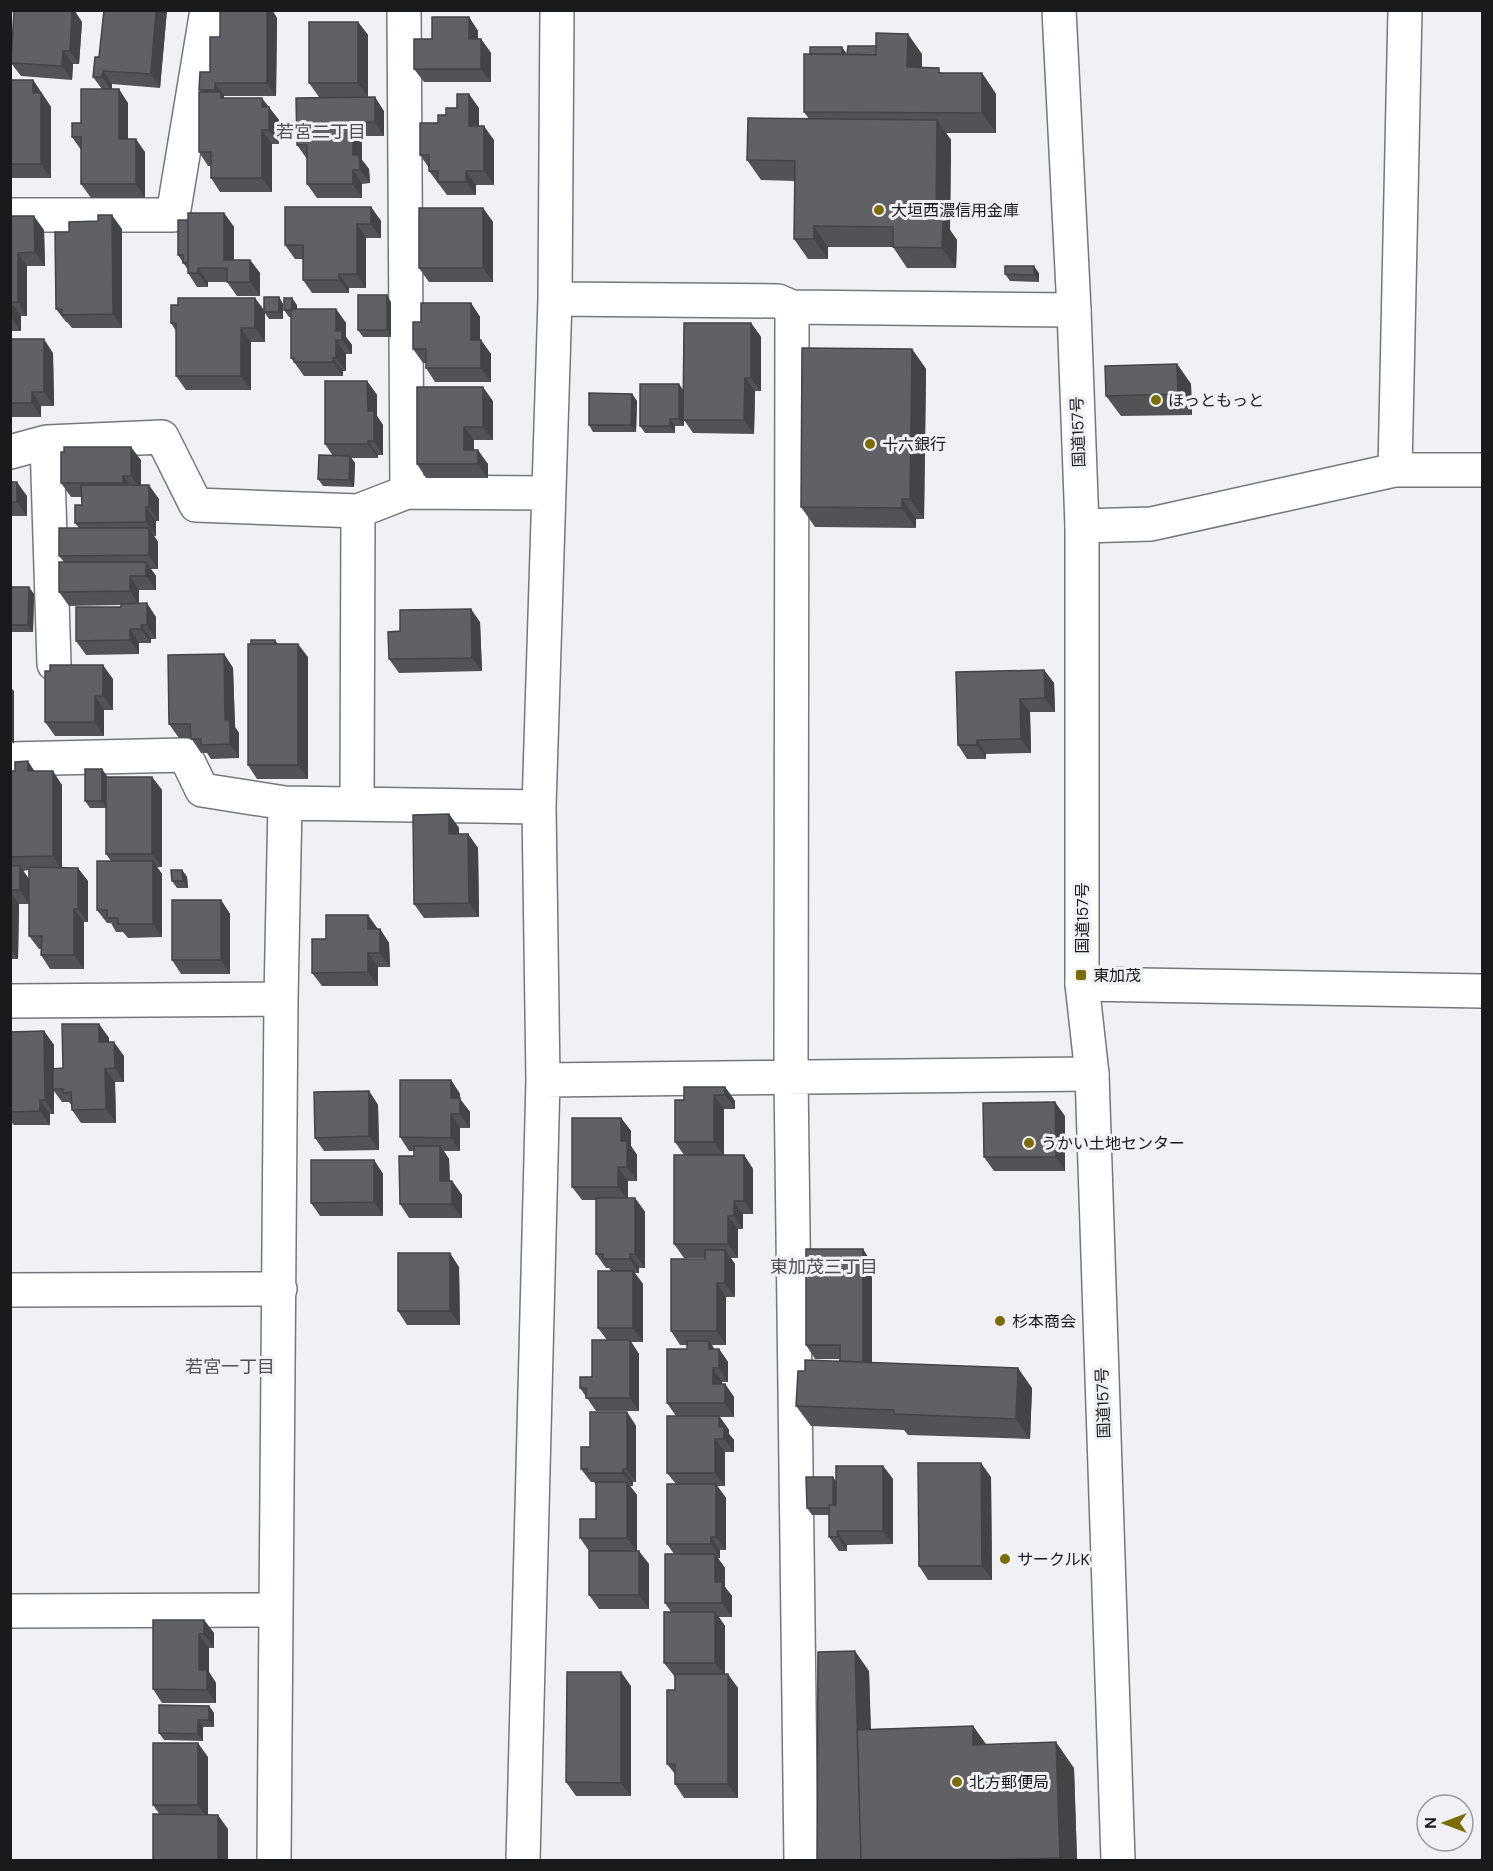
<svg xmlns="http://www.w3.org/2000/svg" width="1493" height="1871" font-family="'DM Sans','Noto Sans JP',sans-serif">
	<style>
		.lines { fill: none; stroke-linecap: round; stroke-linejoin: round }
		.minor-casing { stroke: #75777a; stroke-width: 36 }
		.highway-casing { stroke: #75777a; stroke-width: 36 }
		.minor { stroke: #fff; stroke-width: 33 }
		.highway { stroke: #fff; stroke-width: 33 }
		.wall { fill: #525356; fill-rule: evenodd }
		.shaded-wall { fill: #424446 }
		.building { fill: #5f6164; stroke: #424446; stroke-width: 1.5 }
		.poi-dot { fill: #7b6c06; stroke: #eff1f4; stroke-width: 2 }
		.labels { text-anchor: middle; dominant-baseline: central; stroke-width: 6; stroke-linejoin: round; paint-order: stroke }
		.poi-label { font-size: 16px; fill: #191a1b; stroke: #eff1f4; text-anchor: start }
		.street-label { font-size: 16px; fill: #191a1b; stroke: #eff1f4 }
		.neighbourhood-label { font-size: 18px; fill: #4e5053; stroke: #eff1f4 }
	</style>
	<rect width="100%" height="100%" fill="#eff1f4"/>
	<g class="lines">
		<defs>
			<path id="minor" d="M10,215H173L207,10
				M555,299L778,301L792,307
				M47,442L54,664
				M10,452L47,442L162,437L196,505L358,511L357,804
				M1395,470L1405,10
				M407,492L549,493
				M358,511L407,492L404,10
				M1082,526L1151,524L1395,470H1482
				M10,759L185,755L202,790L285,803
				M1082,984L1482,991
				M10,1001L281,999
				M543,1080L1092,1074
				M10,1290L280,1289
				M10,1611L276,1610
				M274,1860L281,999L285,803L539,807
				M523,1860L543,1080L539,807L555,299L557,10
				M801,1860L791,1076L792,307L1074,310"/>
			<path id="highway" d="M1059,10L1074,310L1082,526V984L1092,1074L1118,1860"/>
		</defs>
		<use href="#minor" class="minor-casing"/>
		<use href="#highway" class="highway-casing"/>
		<use href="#minor" class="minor"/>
		<use href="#highway" class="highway"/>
	</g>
	<path class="wall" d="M14,10H74L82,22L79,64H73L72,80L21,76L11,63Z
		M167,10L160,88L112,84V89L128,103V139L145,152V198H91L81,184V150L72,137L102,89L93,77L99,57Z
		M220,10H272L277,18L276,96H224V98L268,107L279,120V144H272V192H220L211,178V166H208L199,152L201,92L199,90L210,72L220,37Z
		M469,17L478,31V39H481L491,53V82H424L414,69L432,39Z
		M358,22L368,35V97H319L309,83Z
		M810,54H922V67L943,73H982L996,94V133H946L951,140L950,230L957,240L956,268H907L893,247H828V259H808L794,239V181L761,180L747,160L809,119L804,112Z
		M10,80H33L51,107V178H10Z
		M296,98L384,111V136H362V160L369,169L370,183L362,184V198H317L307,184V159L297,145Z
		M479,108V126L494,140V185H476V195H447L429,171V168L420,155L438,123L446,115Z
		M371,207L381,221V238H366V288H349V293H312L303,280V259H295L285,245Z
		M483,208L493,222V282H429L419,268Z
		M224,213L234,227V260H250L260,273V296H237L227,282H208V287H197L188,273V270L178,255L188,220Z
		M10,216L44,230L45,266H27V316H21V331H10Z
		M122,229V328H72L67,322H66L56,309L69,232Z
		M1039,273V282L1010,281L1005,274Z
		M279,297L283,304V319H269L265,313V342H251V390H186L176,376V331L171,323L178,305L255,298L264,310Z
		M391,302V337H363L358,330Z
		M471,303L480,317V340L491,354V382H435L426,368V363H423L413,349L421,322Z
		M297,305V309H336L346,323V337L352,345V354H346V371H343V376H304L291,358V317H289L284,310Z
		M751,323L761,337V391H755L754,434L693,433L684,420V426H675V433H645L640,426L683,391Z
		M10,339L53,353L54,406H41V417H10Z
		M912,349L926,369L924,519H916V528L815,527L801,507Z
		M1177,364L1191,384L1192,415L1121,416L1106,396Z
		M367,381L377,395V416L383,425V455H378V458H351L355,463L354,487L323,486L318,479L333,456L325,444Z
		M632,394L637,401L636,432H593L589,425Z
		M493,401V440H474V450L488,464V478H426L417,464Z
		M141,460V485L159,499V521H156V536H154L158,542V569H151L156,576V590H139V603L156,617V639H151V643H139V654L86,655L76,641L121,607V605L69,606L59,592L64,562L59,556L79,528L75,523L82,505L81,497H71L61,483Z
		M10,478L13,482L27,496V516H10Z
		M10,587L34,594L33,632H10Z
		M480,622L482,671L399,673L389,659L400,631Z
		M275,640L278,644L308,657V779H257L248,765L251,644Z
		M224,654L233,668L235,727L239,733V758L211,759L207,753H201L191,738H179L169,724Z
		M1044,670L1054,683L1055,712H1030L1031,753L986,754V759H967L958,745Z
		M113,679V710H104V736H55L45,722Z
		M102,769L107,777H152L162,790V867H157L162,874V937L128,938L123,932H116L111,923H107L97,910L111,861L106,854V808H90L85,801Z
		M10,771H35L62,785V868L88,881V922H84V969H50L41,955V949H39L29,936V904H19L18,959H10ZM29,870V879L23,871Z
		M449,814L459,828V834H468L478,848L479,917L424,918L414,904Z
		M182,870L187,877L188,888H177L172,881Z
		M221,900L230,914V974H181L172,960Z
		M378,929H380L389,943L390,967H378V986H322L312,973L326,939Z
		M99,1024L109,1038V1042L124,1056V1082H115L116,1123H81L72,1110V1106L69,1102H62L54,1091V1114H50V1125H14L10,1121V1032L44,1031L54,1045V1069L63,1068Z
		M451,1080L460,1094V1099L470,1112V1128H460V1151H444L449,1159L450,1181H452L462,1195V1218H409L400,1204L414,1156V1151H409L400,1137Z
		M725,1087L735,1101V1109H724V1155H744L753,1169V1214H743V1229H738V1258H731L735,1264V1297H726V1345H712L714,1349H719L728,1362V1382H722V1384H725L734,1397V1417H720L729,1430V1434L734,1440V1452H725V1486H717L726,1498V1550H720V1558H718L725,1568V1587L732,1596V1617H719L725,1626V1674L738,1688V1798H684L675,1784V1774L667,1764L675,1690V1677L664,1663L671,1612L665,1603L674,1554L667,1544L676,1484L667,1473L676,1416L667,1403L687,1349V1345H680L671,1331L705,1258H684L674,1244L684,1155L675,1142L684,1100Z
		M369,1091L378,1105L379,1150L324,1151L315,1138Z
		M1065,1116V1171H994L984,1157Z
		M621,1118L631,1131V1146L637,1155V1181H628V1198H635L645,1212V1268H639V1273H635L643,1284V1342H631L639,1354V1411H596L580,1388L592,1377L607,1340L598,1328L611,1271L609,1268H606L596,1254V1200H582L572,1187Z
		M374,1160L383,1174V1216H320L311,1203Z
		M872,1263V1362L1032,1388L1030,1439L908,1435L904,1430L811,1426L796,1406L805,1371L840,1361V1359H815L806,1345Z
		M459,1267L460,1325H407L398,1311Z
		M627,1412L636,1426V1482H633V1486H630L637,1495V1551L649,1564V1609H599L589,1595V1551L580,1538L596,1519V1485L594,1482H591L581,1469L590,1447Z
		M883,1466L893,1479V1544L847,1545V1551H839L829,1537V1515H812L807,1508L833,1477L836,1483Z
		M991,1477L992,1580H928L919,1566Z
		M204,1620L214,1633V1648H209V1672L216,1683V1703H162L153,1689Z
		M869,1671L871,1729L973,1726L986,1744L1074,1768L1077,1860H817Z
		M631,1686V1796H576L566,1782Z
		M209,1706L214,1713V1727H203V1741L164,1740L159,1733Z
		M208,1757V1815L228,1829V1860L160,1815L153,1805Z"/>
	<path class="shaded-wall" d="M72,10H74L82,22L79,64L70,51Z
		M156,10H167L160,88L151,74Z
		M267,10H272L277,18L276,96L267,83Z
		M469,17L478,31V53L469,39Z
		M358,22L368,35V97L358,83Z
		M908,34L922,54L921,87L907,67Z
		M481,39L491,53V82L481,69Z
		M842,47L847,54L842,58Z
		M63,51L73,64L72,80L62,66Z
		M103,71L112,84V91L102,77Z
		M982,73L996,94V133L982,113Z
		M33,80L51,107V178L41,164L33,93Z
		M215,83L224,96V104L215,90Z
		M119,89L128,103V152L119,139Z
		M469,94L479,108V140L469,126Z
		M375,97L384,111V136L375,122Z
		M262,98L279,120V144L269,130L262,107Z
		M937,120L951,140L950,230L957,240L956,268L942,248L936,219Z
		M353,122L362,136V160L369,169L370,183L360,170L353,155Z
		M484,126L494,140V185L484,171Z
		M262,130L272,144V192L262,178Z
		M136,139L145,152V198L136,184Z
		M353,170L362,184V198L353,184Z
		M466,171L476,185V195L466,182Z
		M371,207L381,221V238L371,224Z
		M483,208L493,222V282L483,268Z
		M224,213L234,227V273L224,260Z
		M112,215L122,229V328L113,314Z
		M34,216L44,230L45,266L35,252Z
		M357,224L366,238V288L357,274Z
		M814,226L828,247V259L814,239Z
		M18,253L27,266V316L18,302Z
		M250,260L260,273V296L250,282Z
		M1034,266L1039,273V282L1034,275Z
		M198,268L208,282V287L198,273Z
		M339,274L349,288V293L339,280Z
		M387,295L391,302V337L387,330Z
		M279,297L283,304V319L279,312Z
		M255,298L265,312V342L255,328Z
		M292,298L297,305V317L292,310Z
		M11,302L21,316V331L11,317Z
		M471,303L480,317V354L471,340Z
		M336,309L346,323V337L352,345V354L336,331Z
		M751,323L761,337V391L751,378Z
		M241,328L251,342V390L241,376Z
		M44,339L53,353L54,406L44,392Z
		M336,340L346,354V371L336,358Z
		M481,340L491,354V382L481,368Z
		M912,349L926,369L924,519L910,499Z
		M333,358L343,371V376L333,362Z
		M1177,364L1191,384L1192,415L1178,394Z
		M745,378L755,391L754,434L744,420Z
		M367,381L377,395V416L383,425V455L374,441L368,411Z
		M679,384L684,391V426L679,419Z
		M483,387L493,401V440L483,427Z
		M32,392L41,406V417L32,403Z
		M632,394L637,401L636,432L631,425Z
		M670,419L675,426V433L670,426Z
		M464,427L474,440V464L464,450Z
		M368,441L378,455V458L368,444Z
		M131,447L141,460V489L131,476Z
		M478,450L488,464V478L478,464Z
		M350,456L355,463L354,487L349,480Z
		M123,476L133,489V496L123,483Z
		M17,482L27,496V516L17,502Z
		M149,485L159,499V521L149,507Z
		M902,499L916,519V528L902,508Z
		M146,507L156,521V536L146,522Z
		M149,528L158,542V569L149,555Z
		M146,562L156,576V590L146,576Z
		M130,576L139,590V605L130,591Z
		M29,587L34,594L33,632L28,625Z
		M147,603L156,617V639L147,625Z
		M471,609L480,622L482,671L472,658Z
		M141,625L151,639V643L141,629Z
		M130,629L139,643V654L130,640Z
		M298,644L308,657V779L298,765Z
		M224,654L233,668L235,727L239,733V758L230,744L225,720Z
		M103,665L113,679V710L103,696Z
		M1044,670L1054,683L1055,712L1045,698Z
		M10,687L14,691V744L10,739Z
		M95,696L104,710V736L95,722Z
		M1020,699L1030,712L1031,753L1021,739Z
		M977,740L986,754V759L977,745Z
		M28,761L37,775L28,771Z
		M102,769L107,776V808L102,801Z
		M53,771L62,785V870L53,856Z
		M152,777L162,790V867L152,854Z
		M449,814L459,828V848L449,834Z
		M468,834L478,848L479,917L469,903Z
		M153,861L162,874V937L153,924Z
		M20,866L29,879V904L20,890Z
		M78,868L88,881V922L78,909Z
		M182,870L187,877L188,888L183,881Z
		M10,892L19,904L18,959L10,948Z
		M221,900L230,914V974L221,960Z
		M74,909L84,922V969L74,955Z
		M368,915L378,929H368Z
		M380,929L389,943L390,967L380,953Z
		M368,953L378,967V986L368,972Z
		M99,1024L109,1038V1056L99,1042Z
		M44,1031L54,1045V1089H53L54,1091V1114L45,1100Z
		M114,1042L124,1056V1082L115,1068Z
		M105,1069L115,1082L116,1123L106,1109Z
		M451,1080L460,1094V1099L470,1112V1128L460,1114L451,1098Z
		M725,1087L735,1101V1109L725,1095Z
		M369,1091L378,1105L379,1150L369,1136Z
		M714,1095L724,1109V1156L714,1142Z
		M40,1100L50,1114V1125L40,1111Z
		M1055,1102L1065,1116V1171L1056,1157Z
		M451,1114L460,1128V1151L451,1138Z
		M621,1118L631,1131V1146L637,1155V1181L627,1167L621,1141Z
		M440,1146L449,1159L450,1195L440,1181Z
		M744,1155L753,1169V1214L744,1201Z
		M374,1160L383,1174V1216L374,1202Z
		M618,1167L628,1181V1200L618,1187Z
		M452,1181L462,1195V1218L452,1204Z
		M635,1198L645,1212V1268L635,1254Z
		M734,1201L743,1214V1229L734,1216Z
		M728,1216L738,1229V1258L728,1244Z
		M863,1249L872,1263V1376L863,1363Z
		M725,1250L735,1264V1297L725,1283Z
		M450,1253L459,1267L460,1325L450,1311Z
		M630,1254L639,1268V1273L630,1259Z
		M633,1271L643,1284V1342L633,1328Z
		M717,1283L726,1297V1345L717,1331Z
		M630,1340L639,1354V1411L630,1398Z
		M709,1341L718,1354L709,1349Z
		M719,1349L728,1362V1382L719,1368Z
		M713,1368L722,1382V1397L713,1384Z
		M1018,1368L1032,1388L1030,1439L1016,1419Z
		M725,1384L734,1397V1417L725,1403Z
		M627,1412L636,1426V1482L627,1469Z
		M719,1416L729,1430V1434L734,1440V1452L724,1439L719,1427Z
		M715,1439L725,1452V1486L715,1473Z
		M981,1463L991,1477L992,1580L982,1566Z
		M883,1466L893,1479V1544L883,1531Z
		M623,1469L633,1482V1486L623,1473Z
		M833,1477L838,1484V1515L833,1508Z
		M627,1482L637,1495V1552L627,1538Z
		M716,1484L726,1498V1550L716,1537Z
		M837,1531L847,1545V1551L838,1537Z
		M711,1537L720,1550V1558L711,1544Z
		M639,1551L649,1564V1609L639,1595Z
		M715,1554L725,1568V1587L732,1596V1617L722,1603L715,1582Z
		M715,1612L725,1626V1677L715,1663Z
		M204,1620L214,1633V1648L204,1634Z
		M199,1634L209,1648V1672L216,1683V1703L207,1690L199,1670Z
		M855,1651L869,1671L874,1860H861Z
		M621,1672L631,1686V1796L621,1783Z
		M728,1674L738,1688V1798L728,1784Z
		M209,1706L214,1713V1727L209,1720Z
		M198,1720L203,1727V1741L198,1734Z
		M973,1726L991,1752L973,1745Z
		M1056,1742L1074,1768L1077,1860H1062L1060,1858Z
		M198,1743L208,1757V1819L198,1805Z
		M218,1815L228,1829V1860H218Z"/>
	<path class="building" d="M14,10H72L70,51H63L62,66L11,63Z
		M104,10H156L151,74L103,71L102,77H93L95,57H99Z
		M220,10H267V83H215V90H199L200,72H210V37H220Z
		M432,17H469V39H481V69H414V39H432Z
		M309,22H358V83H309Z
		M876,33L908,34L907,67L939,68V73H982V113L804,112V54L876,55Z
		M848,46H876V55L847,54Z
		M810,47H842V54H810Z
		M10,80H33V93H41V164H10Z
		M81,89H119V139H136V184H81V137H72V123H81Z
		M199,92H221V98H262V107H269V130H262V178H211V152H199Z
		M457,94H469V126H484V171H466V182H438V171H429V155H420V123H438V115H446V108H457Z
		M375,97V122H353V155H359L360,170H353V184H307V145H297L296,98Z
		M748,118L937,120L936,219H943L942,248L893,247V227L814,226V239H794L795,161L747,160Z
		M285,207H371V224H357V274H339V280H303V245H285Z
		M419,208H483V268H419Z
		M188,213H224V260H250V282H227V268H198V273H188Z
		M98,215H112L113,314L62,315V309H56L55,232H69V222L98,221Z
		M10,216H34L35,252L18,253V302H11V317H10Z
		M178,220H188V263H183V255H178Z
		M1005,266H1034V275L1005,274Z
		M358,295H387V330H358Z
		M264,297H279V312H264Z
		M178,298H255V328H241V376H176V323H171V305H178Z
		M284,298H292V310H284Z
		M421,303H471V340H481V368H426V349H413V322H421Z
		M291,309H336V331H342V340H336V358H333V362H294V358H291Z
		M684,323H751V378H745L744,420H683Z
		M10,339H44V392H32V403H10Z
		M802,348L912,349L910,499H902V508L801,507Z
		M1177,364L1178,394L1106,396L1105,366Z
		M325,381H367L368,411H374V441H368V444H325Z
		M640,384H679V419H670V426H640Z
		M417,387H483V427H464V450H478V464H417Z
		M589,393L632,394L631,425H589Z
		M64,447H131V476H123V483H61V452H64Z
		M319,455L350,456L349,480L318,479Z
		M10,482H17V502H10Z
		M81,485H149V507H146V522L75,523V505H82Z
		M59,528H149V555L59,556Z
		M59,562H146V576H130V591L59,592Z
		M10,587H29L28,625H10Z
		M147,603V625H141V629H130V640L76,641V607H121V604Z
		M471,609L472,658L389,659L388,632L400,631V610Z
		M251,640H275V644H251Z
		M248,644H298V765H248Z
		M224,654L225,720H230V744L201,745V739H191L190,724H169L168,655Z
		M50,665H103V696H95V722H45V671H50Z
		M1044,670L1045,698L1020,699L1021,739L977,740V745H958L956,672Z
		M28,761V771H53V856L10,857V771H15V762Z
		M85,769H102V801H85Z
		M106,777H152V854H106Z
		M449,814V834H468L469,903L414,904L413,815Z
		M97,861H153V924H118V918H107V910H97Z
		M10,866H20V890H10Z
		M29,867L78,868V909H74V955H41L42,936H29Z
		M171,870H182L183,881H172Z
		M172,900H221V960H172Z
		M326,915H368V929H380V953H368V972L312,973V939H326Z
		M62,1024H99V1042H114L115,1068L105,1069L106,1109L72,1110L71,1092L63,1093V1089H53V1069L63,1068Z
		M44,1031L45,1100H40V1111L10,1112V1032Z
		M400,1080H451V1098H460V1114H451V1138L400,1137Z
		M684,1087H725V1095H714V1142H675V1100H684Z
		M369,1091V1136L315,1138L314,1092Z
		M1055,1102L1056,1157H984L983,1103Z
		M572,1118H621V1141H627V1167H618V1187H572Z
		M414,1146H440V1181H452V1204H400L399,1156H414Z
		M674,1155H744V1201H734V1216H728V1244H674Z
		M311,1160H374V1202L311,1203Z
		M596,1198H635V1254H630V1259H603V1254H596Z
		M806,1249H863V1362L840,1361V1345H806Z
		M705,1250H725V1283H717V1331H671V1259H705Z
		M398,1253H450V1311H398Z
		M598,1271H633V1328H598Z
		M592,1340H630V1398H586V1388H580V1377H592Z
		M687,1341H709V1349H719V1368H713V1384H725V1403H667V1349H687Z
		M805,1360L1018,1368L1016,1419L894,1414V1410L796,1406L798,1371H805Z
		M590,1412H627V1469H623V1473H587V1469H581V1447H590Z
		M667,1416H719V1427H724V1439H715V1473H667Z
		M918,1463H981L982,1566H919Z
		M836,1466H883V1531H837L838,1537H829V1505H836Z
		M806,1477H833V1505H829V1508H807Z
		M596,1482H627V1538H580V1519H596Z
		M667,1484H716V1537H711V1544H667Z
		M589,1551H639V1595H589Z
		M665,1554H715V1582H722V1603H665Z
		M664,1612H715V1663H664Z
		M153,1620H204V1634H199V1670H207V1690L153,1689Z
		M855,1651L861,1860H817L818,1652Z
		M567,1672H621V1783L566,1782Z
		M675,1674H728V1784H675V1764H667V1690H675Z
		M159,1705L209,1706V1720H198V1734L159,1733Z
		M973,1726V1745L1056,1742L1060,1858L977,1860H861L857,1730Z
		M153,1743H198V1805H153Z
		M153,1814L218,1815V1860H153Z"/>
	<g class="poi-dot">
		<circle cx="879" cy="210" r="6"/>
		<circle cx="1156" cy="400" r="6"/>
		<circle cx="870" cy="444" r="6"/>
		<rect x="1075" y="969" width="12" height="12" rx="3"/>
		<circle cx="1029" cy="1143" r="6"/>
		<circle cx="1000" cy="1321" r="6"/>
		<circle cx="1005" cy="1559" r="6"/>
		<circle cx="957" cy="1782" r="6"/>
	</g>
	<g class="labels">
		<g class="poi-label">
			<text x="891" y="210">大垣西濃信用金庫</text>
			<text x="1168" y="400">ほっともっと</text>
			<text x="882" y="444">十六銀行</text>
			<text x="1093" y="975">東加茂</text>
			<text x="1041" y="1143">うかい土地センター</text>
			<text x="1012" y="1321">杉本商会</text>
			<text x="1017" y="1559">サークルK</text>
			<text x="969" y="1782">北方郵便局</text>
		</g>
		<g class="street-label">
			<text transform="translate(1078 432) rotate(-92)">国道157号</text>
			<text transform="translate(1082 918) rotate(-90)">国道157号</text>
			<text transform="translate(1103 1403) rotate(-92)">国道157号</text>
		</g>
		<g class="neighbourhood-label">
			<text x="321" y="132">若宮二丁目</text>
			<text x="824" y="1267">東加茂三丁目</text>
			<text x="230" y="1367">若宮一丁目</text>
		</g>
	</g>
	<rect width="1493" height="1871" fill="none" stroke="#191a1b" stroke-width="24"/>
	<g transform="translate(1445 1823) rotate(270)"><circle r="28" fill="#eff1f4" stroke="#999b9d" stroke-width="1.5"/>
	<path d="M0-4.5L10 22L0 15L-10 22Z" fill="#7b6c06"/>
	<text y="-9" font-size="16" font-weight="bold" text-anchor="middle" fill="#191a1b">N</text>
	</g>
</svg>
